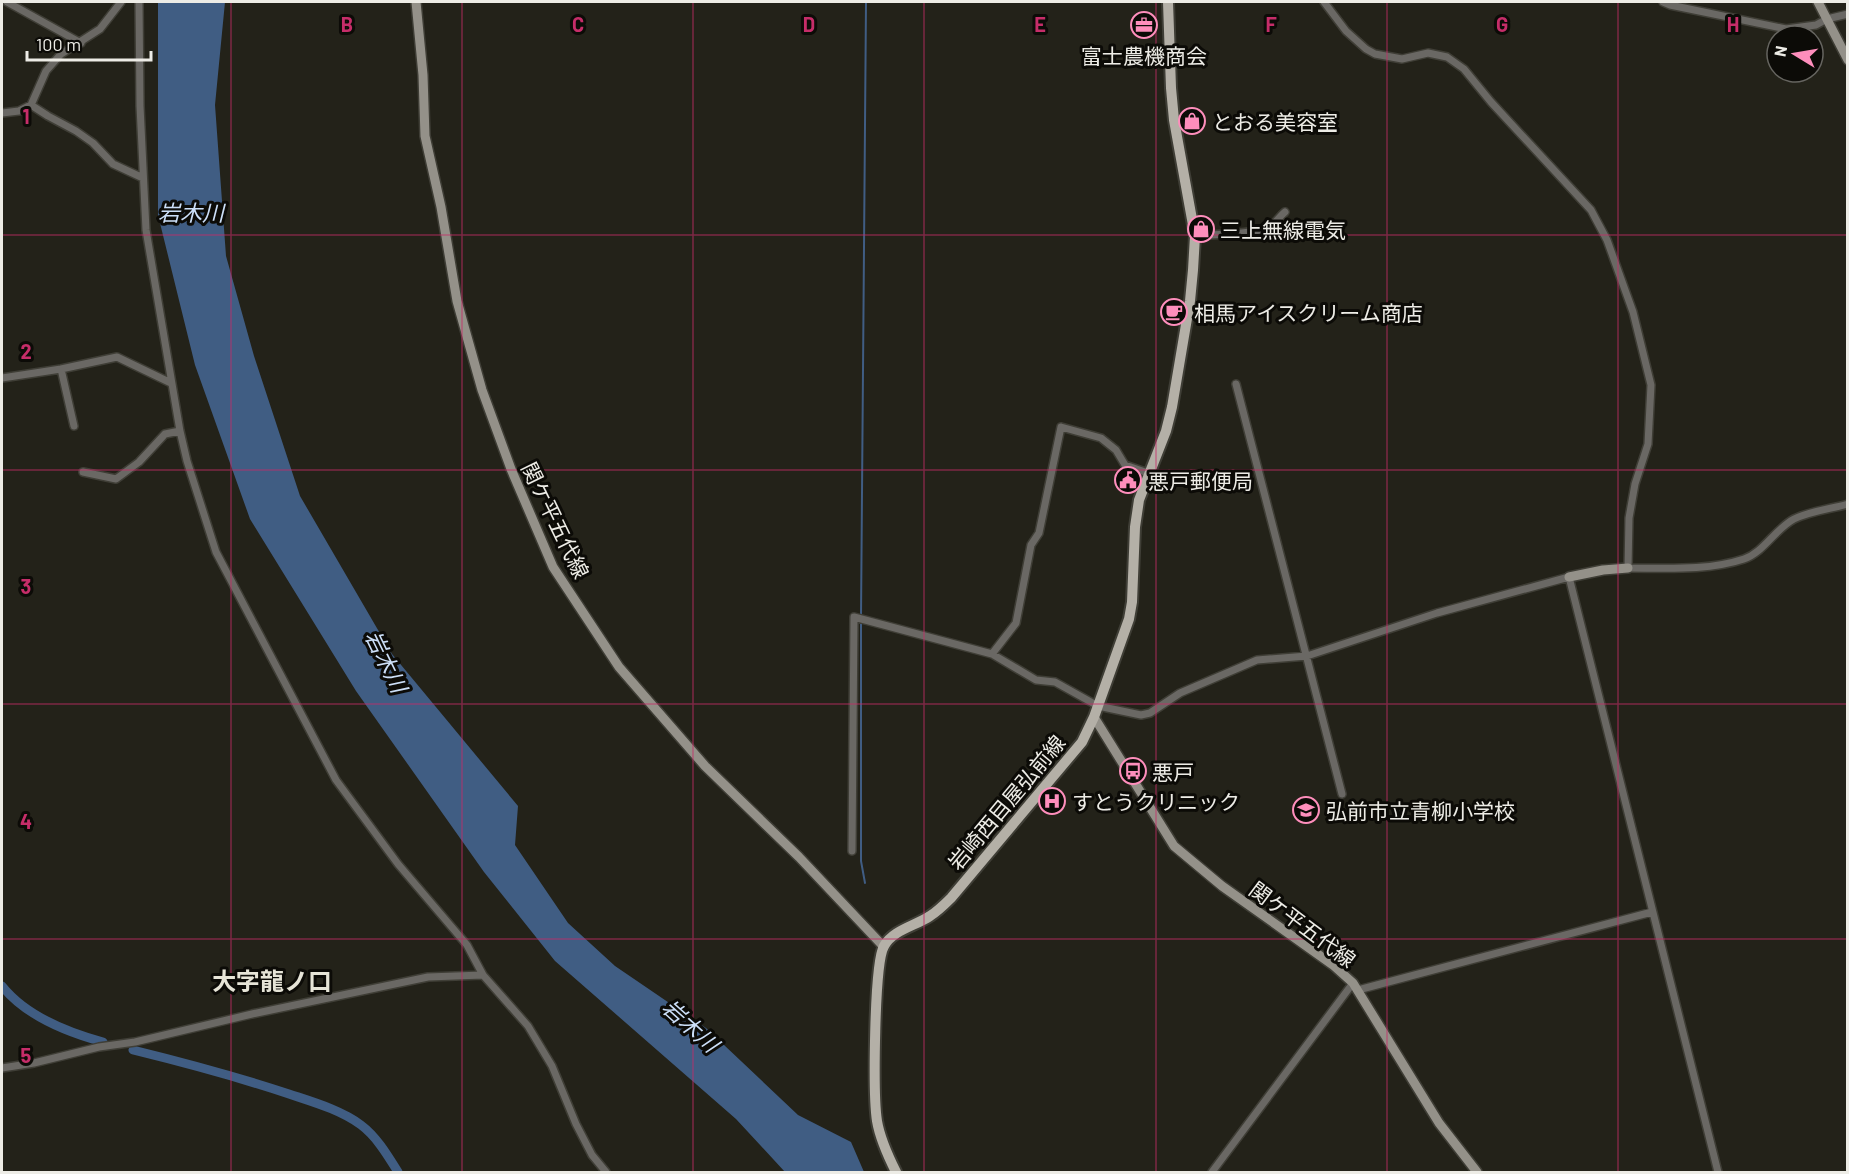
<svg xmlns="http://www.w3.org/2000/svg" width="1849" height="1174" font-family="Barlow,'Noto Sans JP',sans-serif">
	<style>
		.water { fill: #405d83 }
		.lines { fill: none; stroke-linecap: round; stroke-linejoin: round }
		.stream { stroke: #405d83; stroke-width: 2 }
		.canal { stroke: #405d83; stroke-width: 9 }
		.street-casing { stroke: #3f3e36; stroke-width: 10 }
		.secondary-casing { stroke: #3f3e36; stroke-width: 12 }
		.primary-casing { stroke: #3f3e36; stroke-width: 14 }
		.street { stroke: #6a6864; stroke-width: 7 }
		.secondary { stroke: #949189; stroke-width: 9 }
		.primary { stroke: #b4b0a7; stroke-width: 10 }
		.grid { fill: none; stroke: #c62d69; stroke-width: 1.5; stroke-opacity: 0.55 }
		.labels { text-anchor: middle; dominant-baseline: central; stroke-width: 6; stroke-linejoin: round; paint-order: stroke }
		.poi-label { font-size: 21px; fill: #edece6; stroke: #0c0b07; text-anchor: start }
		.street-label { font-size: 21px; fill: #edece6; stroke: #0c0b07 }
		.water-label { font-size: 22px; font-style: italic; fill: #ccdff8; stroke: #0c0b07 }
		.quarter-label { font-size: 24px; font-weight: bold; fill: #e6e4d7; stroke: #0c0b07 }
		.grid-label { font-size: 20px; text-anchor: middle; font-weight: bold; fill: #c62d69; stroke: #0c0b07; stroke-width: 6; stroke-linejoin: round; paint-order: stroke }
	</style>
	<rect width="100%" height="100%" fill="#232219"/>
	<path class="water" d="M158,2H225L215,105L226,256L254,356L300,496L392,654L518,806L515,845L568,923L615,966L706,1028L798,1115L851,1142L864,1172H785L736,1119L555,961L484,872L356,691L250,519L195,365L158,215Z"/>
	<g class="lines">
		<path class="stream" d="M861,617L866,2
			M861,622V861L865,883"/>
		<path class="canal" d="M2,986C26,1016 66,1032 103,1042
			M133,1050C186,1063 238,1077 289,1094C313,1102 341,1110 361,1125C377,1137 388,1156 398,1172"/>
		<defs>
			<path id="street" d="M7,2L81,43
				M139,2L140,106L146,230L180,431L187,461L216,552L336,780L398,864L467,945L483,975L528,1026L552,1066L576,1124L592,1155L606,1172
				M1324,2L1346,31L1366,49L1375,54L1402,59L1428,53L1447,57L1464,69L1491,102L1591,210L1607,240L1633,312L1651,385L1648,444L1635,484L1629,518L1628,568C1666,568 1708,571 1744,559C1764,552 1775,529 1794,519C1810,511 1830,509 1848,504
				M1663,2L1670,5L1786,29L1816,25L1827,19L1848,14
				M31,105L48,116L76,131L93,143L113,164L143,178
				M2,113L19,111L31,105L46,71L61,54L100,29L121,2
				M1195,236C1212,234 1261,235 1272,225C1277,221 1280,216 1285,212
				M61,369L74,426
				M2,378L61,369L117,357L171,383
				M1236,384L1342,794
				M83,472L116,479L139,462L165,434L180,431
				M992,654L1016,623L1031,545L1039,533L1061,427L1101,438L1116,450L1125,465L1148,473
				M852,851L854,617L992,654L1036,680L1055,682L1098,706L1141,715L1150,713L1180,693L1257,660L1307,656L1437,613L1569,577L1718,1172
				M1358,990L1652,912
				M2,1068L34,1063L99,1047L135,1042L252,1014L428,977L483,975
				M1212,1172L1353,983"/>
			<path id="secondary" d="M416,2L423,75L425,136L441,207L457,301L482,390L511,469L553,567L619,667L705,766L799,857L884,947
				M1818,2L1848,60
				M1569,577L1603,570L1628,568
				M1094,717L1174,846L1222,886L1333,965L1353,983L1439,1123L1477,1172"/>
			<path id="primary" d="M896,1172C888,1156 880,1139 877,1121C873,1095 874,964 884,946C893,930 915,926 930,916C938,911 944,905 951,898L1082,742L1094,717L1129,619L1132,602L1135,527L1139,500L1166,431L1172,407L1190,301L1193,270L1195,236L1174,120L1171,88L1168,2"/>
		</defs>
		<use href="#street" class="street-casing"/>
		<use href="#secondary" class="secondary-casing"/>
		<use href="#primary" class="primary-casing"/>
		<use href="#street" class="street"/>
		<use href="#secondary" class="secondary"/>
		<use href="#primary" class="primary"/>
	</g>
	<path class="grid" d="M231,2V1172M462,2V1172M693,2V1172M924,2V1172M1156,2V1172M1387,2V1172M1618,2V1172M2,235H1848M2,470H1848M2,704H1848M2,939H1848"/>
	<defs>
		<symbol id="office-ring" viewBox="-11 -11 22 22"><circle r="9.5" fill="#0c0b07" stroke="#fe8ebc" stroke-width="1.5"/><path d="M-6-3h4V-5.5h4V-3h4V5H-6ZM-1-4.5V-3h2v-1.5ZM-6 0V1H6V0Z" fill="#fe8ebc"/></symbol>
		<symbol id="shop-ring" viewBox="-11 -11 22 22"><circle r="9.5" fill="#0c0b07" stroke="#fe8ebc" stroke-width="1.5"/><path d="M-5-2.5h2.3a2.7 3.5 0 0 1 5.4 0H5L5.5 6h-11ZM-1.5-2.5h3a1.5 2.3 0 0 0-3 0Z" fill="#fe8ebc"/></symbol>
		<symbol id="cafe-ring" viewBox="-11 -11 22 22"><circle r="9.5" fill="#0c0b07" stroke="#fe8ebc" stroke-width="1.5"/><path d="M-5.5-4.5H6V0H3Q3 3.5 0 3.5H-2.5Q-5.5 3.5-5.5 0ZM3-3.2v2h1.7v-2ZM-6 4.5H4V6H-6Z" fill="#fe8ebc"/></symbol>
		<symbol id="civic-ring" viewBox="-11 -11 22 22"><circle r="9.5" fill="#0c0b07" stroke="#fe8ebc" stroke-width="1.5"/><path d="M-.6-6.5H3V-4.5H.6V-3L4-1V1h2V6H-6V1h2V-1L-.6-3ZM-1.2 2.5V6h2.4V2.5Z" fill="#fe8ebc"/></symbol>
		<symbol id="bus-ring" viewBox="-11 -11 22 22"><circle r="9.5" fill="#0c0b07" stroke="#fe8ebc" stroke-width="1.5"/><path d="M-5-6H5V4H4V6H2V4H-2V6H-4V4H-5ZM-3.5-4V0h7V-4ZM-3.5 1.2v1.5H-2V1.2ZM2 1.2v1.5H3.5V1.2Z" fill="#fe8ebc"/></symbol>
		<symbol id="hospital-ring" viewBox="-11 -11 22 22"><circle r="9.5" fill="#0c0b07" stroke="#fe8ebc" stroke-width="1.5"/><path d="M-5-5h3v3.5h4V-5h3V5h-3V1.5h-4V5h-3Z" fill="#fe8ebc"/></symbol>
		<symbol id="school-ring" viewBox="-11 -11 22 22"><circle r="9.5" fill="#0c0b07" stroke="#fe8ebc" stroke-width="1.5"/><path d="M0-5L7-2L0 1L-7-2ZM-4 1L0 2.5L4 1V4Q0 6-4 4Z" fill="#fe8ebc"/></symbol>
	</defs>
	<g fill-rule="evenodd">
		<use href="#office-ring" x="1129" y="10" width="30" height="30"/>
		<use href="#shop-ring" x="1177" y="106" width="30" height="30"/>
		<use href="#shop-ring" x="1186" y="214" width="30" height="30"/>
		<use href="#cafe-ring" x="1159" y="297" width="30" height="30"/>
		<use href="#civic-ring" x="1113" y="465" width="30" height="30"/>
		<use href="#bus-ring" x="1118" y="756" width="30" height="30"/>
		<use href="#hospital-ring" x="1037" y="786" width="30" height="30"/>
		<use href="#school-ring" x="1291" y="795" width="30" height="30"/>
	</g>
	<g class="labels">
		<g class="poi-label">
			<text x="1144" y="55" text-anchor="middle">富士農機商会</text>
			<text x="1212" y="121">とおる美容室</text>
			<text x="1220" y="229">三上無線電気</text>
			<text x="1194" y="312">相馬アイスクリーム商店</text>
			<text x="1148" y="480">悪戸郵便局</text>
			<text x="1152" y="771">悪戸</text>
			<text x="1072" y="801">すとうクリニック</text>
			<text x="1326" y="810">弘前市立青柳小学校</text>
		</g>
		<g class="street-label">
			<text transform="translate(556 520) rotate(64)">関ケ平五代線</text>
			<text transform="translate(1006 802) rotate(-50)">岩崎西目屋弘前線</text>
			<text transform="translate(1303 924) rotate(37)">関ケ平五代線</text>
		</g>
		<g class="water-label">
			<text x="191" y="212">岩木川</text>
			<text transform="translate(387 661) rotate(64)">岩木川</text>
			<text transform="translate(691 1025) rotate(42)">岩木川</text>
		</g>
		<g class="quarter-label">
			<text x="272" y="980">大字龍ノ口</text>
		</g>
	</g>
	<g class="grid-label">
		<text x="347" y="32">B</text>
		<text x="578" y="32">C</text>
		<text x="809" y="32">D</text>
		<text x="1040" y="32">E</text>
		<text x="1271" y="32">F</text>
		<text x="1502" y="32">G</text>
		<text x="1733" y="32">H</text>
		<text x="26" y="124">1</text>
		<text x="26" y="359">2</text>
		<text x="26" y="594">3</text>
		<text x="26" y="829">4</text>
		<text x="26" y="1063">5</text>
	</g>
	<rect width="1849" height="1174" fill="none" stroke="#edece6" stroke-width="6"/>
	<g transform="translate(1795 54) rotate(281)"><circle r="28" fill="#0c0b07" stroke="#666560" stroke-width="1.5"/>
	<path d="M0-4.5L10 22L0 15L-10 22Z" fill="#fe8ebc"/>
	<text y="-9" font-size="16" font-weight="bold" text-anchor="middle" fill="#edece6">N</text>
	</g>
	<path d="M27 51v9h124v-9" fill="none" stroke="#edece6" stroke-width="3"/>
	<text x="36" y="51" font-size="18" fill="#edece6" stroke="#0c0b07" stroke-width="4.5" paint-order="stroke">100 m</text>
</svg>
